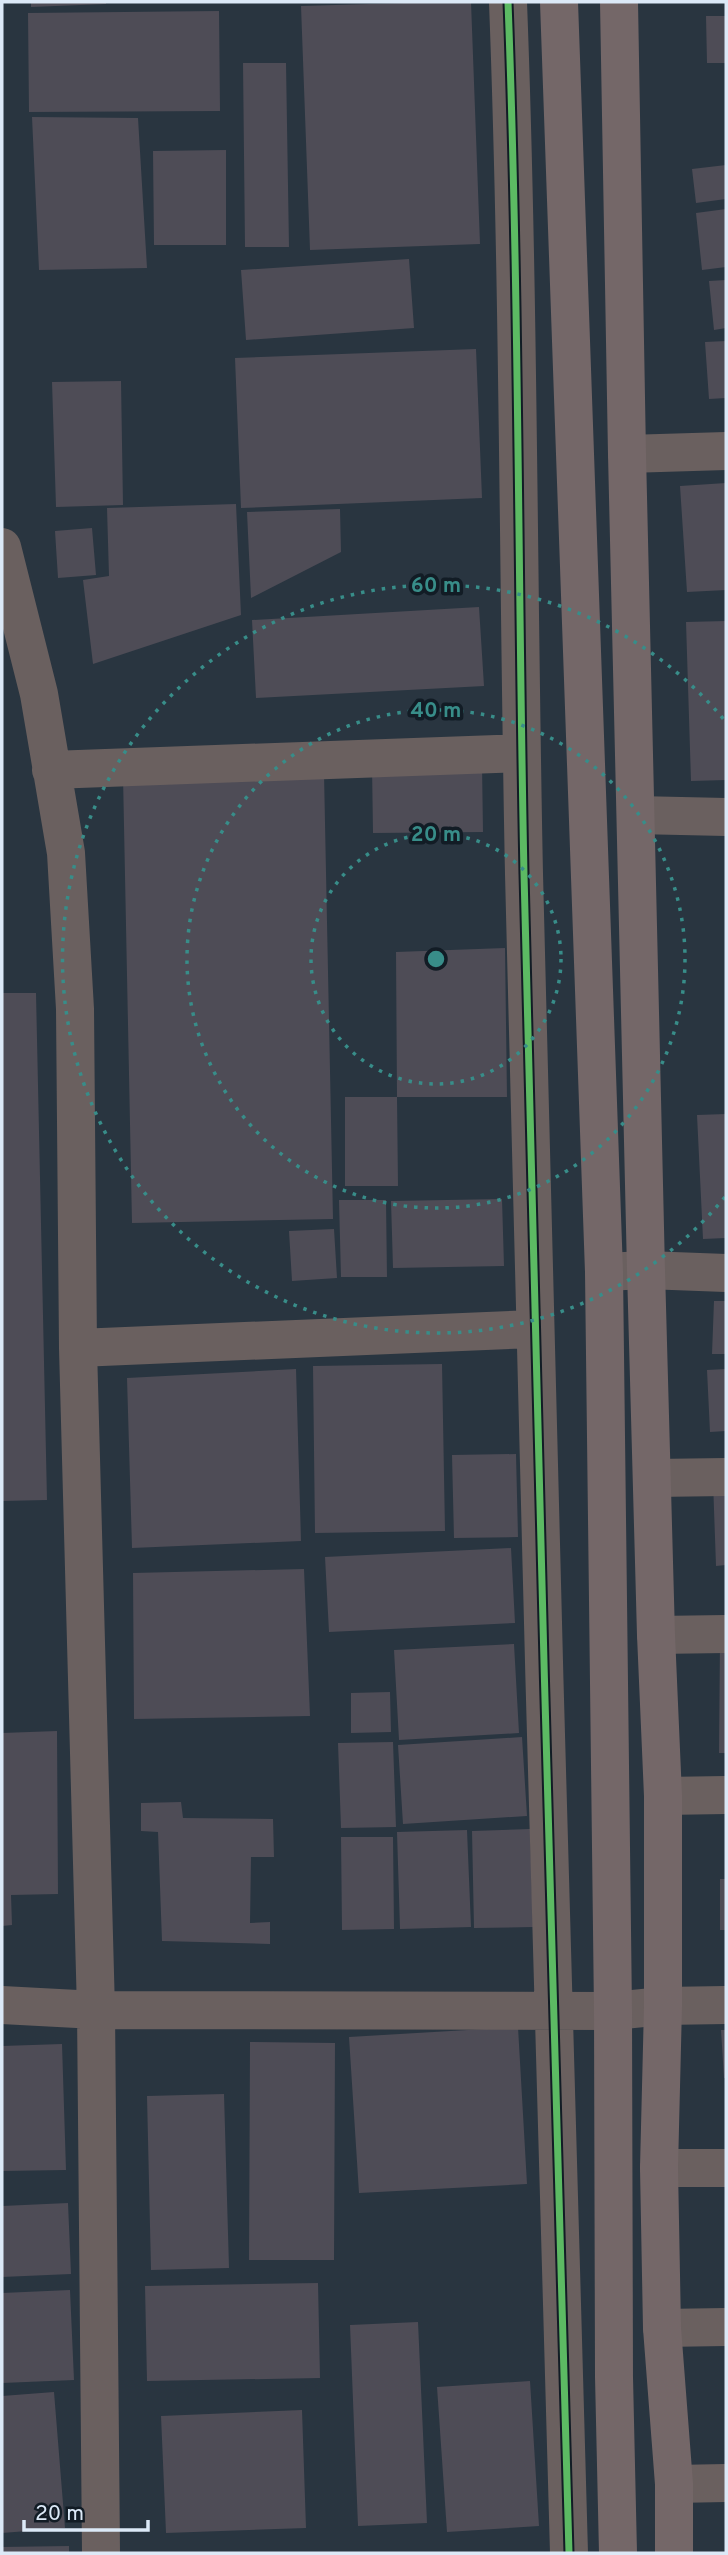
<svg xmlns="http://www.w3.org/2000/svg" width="728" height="2555" font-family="Overpass,sans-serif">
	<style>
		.building { fill: #4e4c56 }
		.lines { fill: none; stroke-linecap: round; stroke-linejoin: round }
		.minor { stroke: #6a605f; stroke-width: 38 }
		.primary { stroke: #746768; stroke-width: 38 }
		.cycleway-casing { stroke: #121c25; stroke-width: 11 }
		.cycleway { stroke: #5cba63; stroke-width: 7 }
		.ring { fill: none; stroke: #388d89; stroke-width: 3.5; stroke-dasharray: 3.5 7 }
		.centre { fill: #388d89; stroke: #121c25; stroke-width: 3.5 }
		.ring-label { font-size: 21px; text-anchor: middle; font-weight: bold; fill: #388d89; stroke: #121c25; stroke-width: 7; stroke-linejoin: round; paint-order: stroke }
	</style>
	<rect width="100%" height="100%" fill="#293540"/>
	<path class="building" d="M31,2H106V4L31,7Z
		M437,2H471L480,244L310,250L301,6Z
		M219,11L220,111L29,112L28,13Z
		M706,16H726V63H707Z
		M243,63H286L289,247H245Z
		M32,117L138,118L147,268L39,270Z
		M226,150V245H154L153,151Z
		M726,165V199L696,203L692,169Z
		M726,209V267L702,270L696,213Z
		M409,259L414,328L246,340L241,270Z
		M726,280V328L714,330L709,281Z
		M726,341V398L709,399L705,342Z
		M476,349L482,498L241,508L235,358Z
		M121,381L123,505L56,507L52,382Z
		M726,483V590L687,592L680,486Z
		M236,504L241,615L93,664L83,580L109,576L107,508Z
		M340,509L341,552L251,598L247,512Z
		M92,528L96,575L58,578L55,531Z
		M479,607L484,686L256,698L252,620Z
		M726,621V780L691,781L686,622Z
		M482,764L483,832L373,833L372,766Z
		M324,773L333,1219L132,1223L123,776Z
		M505,948L507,1097H397L396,952Z
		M2,993H36L47,1500L2,1501Z
		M345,1097H397L398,1186H345Z
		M726,1114V1238L703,1239L697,1115Z
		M502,1199L504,1266L393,1268L391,1201Z
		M339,1200H386L387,1277H341Z
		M334,1229L337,1278L292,1281L289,1231Z
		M714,1301H726V1354H712Z
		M442,1364L445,1531L315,1533L313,1366Z
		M296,1369L301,1541L132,1548L127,1378Z
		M726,1369V1431L710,1432L707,1370Z
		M516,1454L518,1537L454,1538L452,1455Z
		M726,1480V1565L716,1566L713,1481Z
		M511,1548L515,1623L329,1632L325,1557Z
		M304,1569L310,1716L134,1719L133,1573Z
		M720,1639H726V1753H719Z
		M514,1644L519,1733L399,1740L394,1650Z
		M390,1692L391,1732L351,1733V1693Z
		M57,1731L58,1894L11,1895L12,1925L2,1926V1733Z
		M522,1737L527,1816L403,1824L398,1745Z
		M393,1742L396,1827L341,1828L338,1743Z
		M181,1802L183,1818L273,1819L274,1857H251L250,1923L270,1922V1944L162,1941L158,1832L141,1831V1803Z
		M530,1829L533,1927L474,1928L472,1831Z
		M467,1830L471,1927L400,1929L397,1832Z
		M341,1837H393L394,1929L342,1930Z
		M720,1879H726V1930H720Z
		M518,2027L527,2184L359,2193L349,2037Z
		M721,2030H726V2078H724Z
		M250,2042L335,2043L334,2260H249Z
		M62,2044L66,2170L2,2171V2046Z
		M224,2094L229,2268L151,2270L147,2096Z
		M68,2203L71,2274L2,2277V2206Z
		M318,2283L320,2378L147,2381L145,2286Z
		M70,2290L74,2380L2,2383V2293Z
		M418,2322L427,2523L358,2526L350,2325Z
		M530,2381L539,2526L447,2532L437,2387Z
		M54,2392L65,2528L2,2533V2396Z
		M302,2410L306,2528L166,2533L161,2416Z
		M69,2546V2553H2V2547Z"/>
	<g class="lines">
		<path class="minor" d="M508,2C519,292 518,583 524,874C537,1434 553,1993 569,2553
			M627,454L726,451
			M2,547L39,694L66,853L75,1009L78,1348L96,2010L101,2553
			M51,770L521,753
			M636,815L726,817
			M604,1272L646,1270L726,1273
			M78,1348L534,1329
			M654,1478L726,1477
			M656,1635L726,1634
			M663,1796L726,1795
			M2,2005L96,2010L613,2011L663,2006L726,2005
			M659,2168H726
			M662,2328L726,2327
			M674,2484L726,2483"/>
		<path class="primary" d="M559,2L604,1272L613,2011L614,2377L618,2553
			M619,2L627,454L646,1270L656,1635L663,1796V2006L659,2168L662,2328L674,2484V2553"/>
		<defs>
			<path id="cycleway" d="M508,2C519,292 518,583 524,874C537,1434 553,1993 569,2553"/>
		</defs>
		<use href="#cycleway" class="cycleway-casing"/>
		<use href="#cycleway" class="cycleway"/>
	</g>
	<g class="ring">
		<circle cx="436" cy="959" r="125"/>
		<circle cx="436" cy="959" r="249"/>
		<path d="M725 1197A374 374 0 1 1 725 721"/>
	</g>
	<circle cx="436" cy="959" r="10" class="centre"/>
	<g class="ring-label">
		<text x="436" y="592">60 m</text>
		<text x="436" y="717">40 m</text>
		<text x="436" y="841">20 m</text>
	</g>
	<rect width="728" height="2555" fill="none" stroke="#dce9f7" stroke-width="7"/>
	<path d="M24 2520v10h124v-10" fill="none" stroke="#dce9f7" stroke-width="3.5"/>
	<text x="35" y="2520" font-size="21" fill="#dce9f7" stroke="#121c25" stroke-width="5" paint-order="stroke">20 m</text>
</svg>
